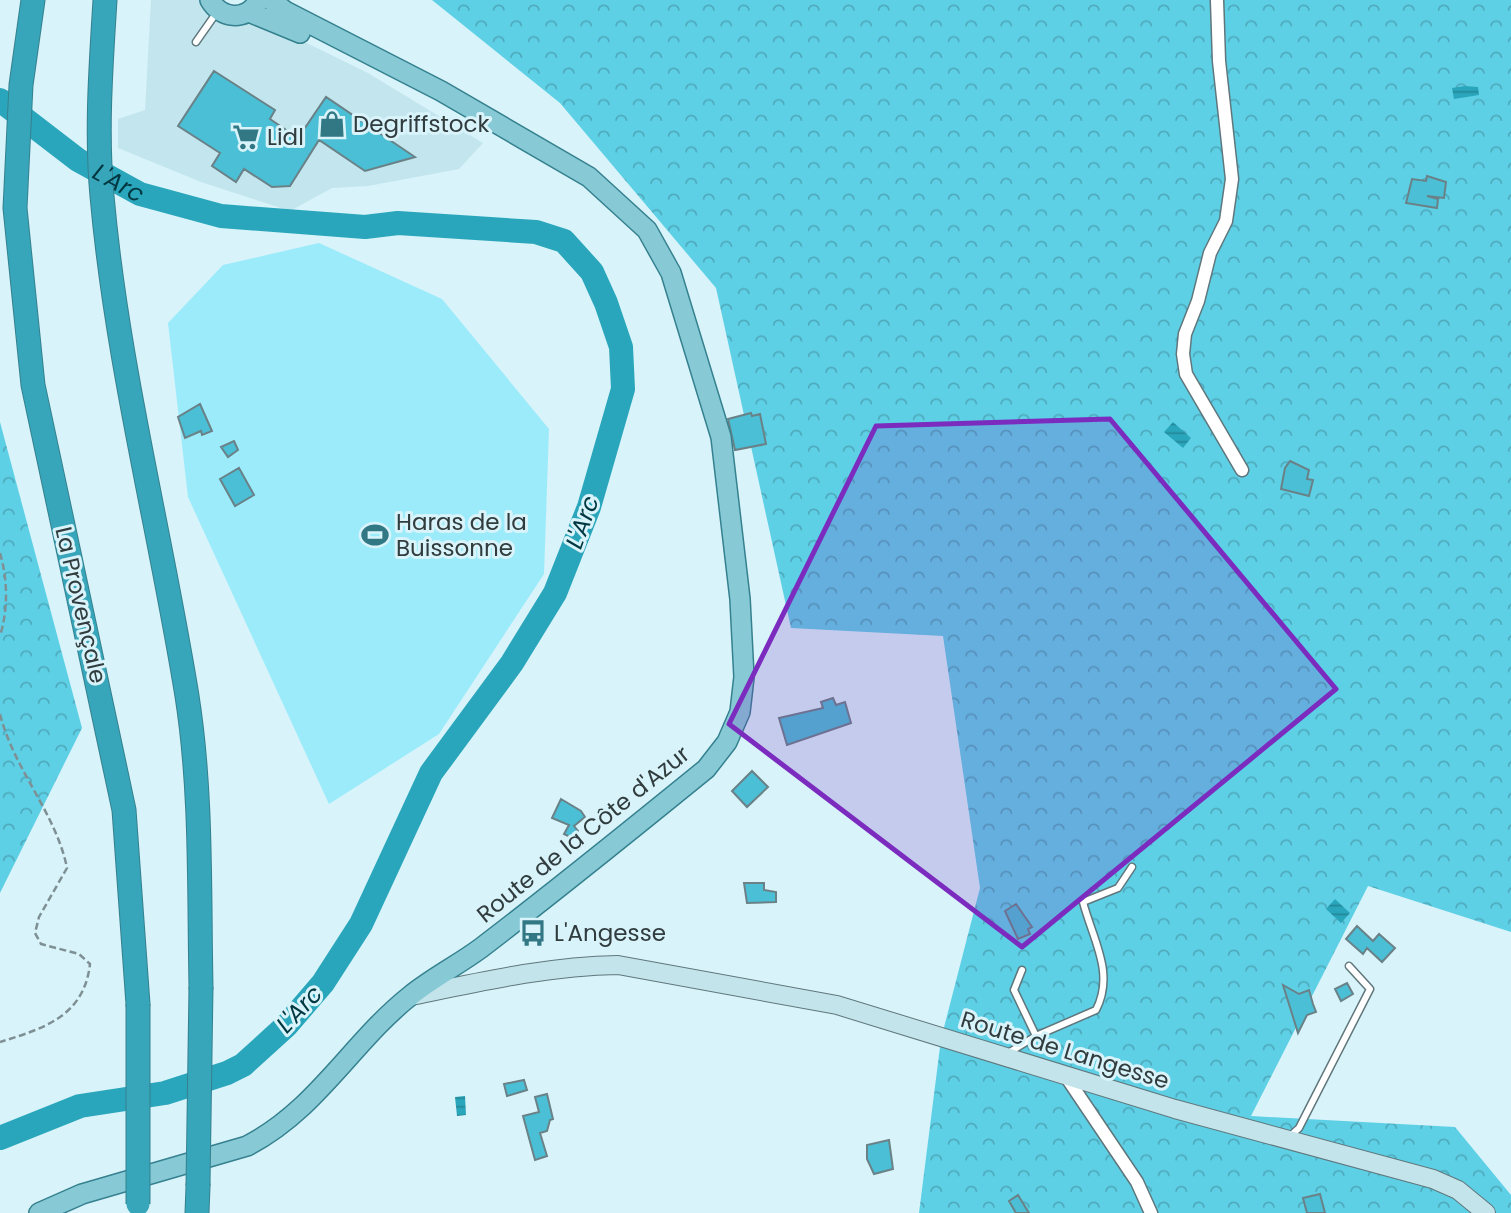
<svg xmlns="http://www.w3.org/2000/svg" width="1511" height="1213" font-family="Poppins,sans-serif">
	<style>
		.built { fill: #c3e6ee }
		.forest { fill: url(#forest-crowns) }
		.pitch { fill: #9bebfb }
		.water { fill: url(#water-rules) }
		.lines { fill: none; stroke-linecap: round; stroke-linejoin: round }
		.river { stroke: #29a6bb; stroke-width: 24 }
		.building { fill: #4abfd5; stroke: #6a8287; stroke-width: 2 }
		.lane-casing { stroke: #5f777c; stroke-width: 9 }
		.street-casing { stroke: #5f777c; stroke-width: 15 }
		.secondary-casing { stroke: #5f777c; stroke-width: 20 }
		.primary-casing { stroke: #35818f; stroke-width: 22 }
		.highway-casing { stroke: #35818f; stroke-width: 25 }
		.path { stroke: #7e9094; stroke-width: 2.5; stroke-dasharray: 7 3.5; stroke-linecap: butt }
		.lane { stroke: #fff; stroke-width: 6 }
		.street { stroke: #fff; stroke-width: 12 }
		.secondary { stroke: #c3e4ea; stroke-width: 18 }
		.primary { stroke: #87cad6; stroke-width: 19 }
		.highway { stroke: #37a6ba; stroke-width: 23 }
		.highway-bridge-casing { stroke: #35818f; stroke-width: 25; stroke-linecap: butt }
		.highway-bridge { stroke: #37a6ba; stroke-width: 23 }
		.marked { fill: #7b2cbf; fill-opacity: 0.2; stroke: #7b2cbf; stroke-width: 5; stroke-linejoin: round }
		.labels { text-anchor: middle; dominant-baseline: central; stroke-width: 6; stroke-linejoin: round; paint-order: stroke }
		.poi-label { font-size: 23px; fill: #313c3e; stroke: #d8f3f9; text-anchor: start }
		.street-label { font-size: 23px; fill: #313c3e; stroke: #d8f3f9 }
		.water-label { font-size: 24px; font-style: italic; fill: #003740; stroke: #d8f3f9 }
	</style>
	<defs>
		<pattern id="forest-crowns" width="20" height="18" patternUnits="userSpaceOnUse" patternTransform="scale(1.75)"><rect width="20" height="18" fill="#5ed0e6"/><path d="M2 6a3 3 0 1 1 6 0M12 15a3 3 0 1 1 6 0" fill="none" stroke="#4eaabc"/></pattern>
		<pattern id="water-rules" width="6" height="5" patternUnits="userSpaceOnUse" patternTransform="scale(1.75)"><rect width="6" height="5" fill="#29a6bb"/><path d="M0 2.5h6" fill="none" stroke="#248899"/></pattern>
	</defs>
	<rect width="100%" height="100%" fill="#d8f3f9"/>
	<path class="built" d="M151,0H203L235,25L250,22L266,23L368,73L483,143L459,169L368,186L332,188L290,211L201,182L118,148V119L145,110Z"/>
	<path class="forest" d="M432,0H1511V932L1368,886L1251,1116L1455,1127L1511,1195V1213H919L941,1039L980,888L943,636L791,628L716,288L560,103Z
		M0,422L82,728L0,893Z"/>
	<path class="pitch" d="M319,243L442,299L549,429L544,574L439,734L329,804L188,497L168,323L223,265Z"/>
	<path class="water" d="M1465,86L1478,87L1479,95L1454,99L1452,88Z
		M1173,422L1191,438L1183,448L1164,432Z
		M1335,899L1350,913L1341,923L1326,909Z
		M465,1096L466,1115L457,1116L455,1097Z"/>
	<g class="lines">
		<path class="river" id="s1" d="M0,100L78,160L140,194L221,216L365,227L398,223L536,232L564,241L592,272L606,303L621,347L623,389L589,507L555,593L512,663L431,773L361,924L323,983L287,1025L243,1065L227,1073L165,1093L80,1106L0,1138"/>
	</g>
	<path class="building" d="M214,71L275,110L270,119L298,138L326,97L415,157L365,171L319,140L290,186L272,187L244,169L236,182L212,166L220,153L178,126Z
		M1427,176L1446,182L1444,198L1427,196L1438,199L1437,208L1406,203L1412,179L1426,181Z
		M200,404L212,431L202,435L201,431L185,438L178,417Z
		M751,413L752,416L760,414L766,444L735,450L728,419Z
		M234,441L238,450L228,457L221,447Z
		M1290,461L1309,470L1307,479L1313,480L1309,496L1281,489L1285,468Z
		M239,468L254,495L235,506L220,479Z
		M833,698L836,705L845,702L851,723L787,745L779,718L823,708L821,702Z
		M752,771L768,787L747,807L732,791Z
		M561,799L581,811L585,817L574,826L578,831L574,839L564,834L569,825L552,818Z
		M744,883H764V890L776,892V902L747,903Z
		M1016,904L1032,927L1028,929L1030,934L1018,939L1005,911Z
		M1357,926L1373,941L1379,934L1395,948L1382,962L1367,948L1363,954L1346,939Z
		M1347,983L1353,994L1341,1001L1335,989Z
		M1283,985L1299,994L1309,990L1313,1004L1316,1012L1307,1015L1298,1033Z
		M524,1080L527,1090L507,1096L504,1084Z
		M547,1094L553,1119L550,1120L547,1131L540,1133L547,1156L535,1160L523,1116L539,1112L535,1097Z
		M889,1140L893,1169L874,1174L867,1159V1145Z
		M1320,1194L1325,1213H1307L1303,1198Z
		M1018,1195L1029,1213H1016L1009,1201Z"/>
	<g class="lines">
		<defs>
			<path id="lane" d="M196,42L217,12
				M1036,1036L1096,1010C1115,973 1093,940 1083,902L1118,888L1132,867
				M1008,1053L1036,1036L1014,990L1022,970
				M1289,1137L1299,1128L1370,989L1349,966"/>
			<path id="street" d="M1217,0L1219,61L1232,179L1226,221L1210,253L1198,301L1185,334L1183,354L1186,374L1242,470
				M1065,1075L1137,1182L1151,1213"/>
			<path id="secondary" d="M411,996C479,982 549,966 618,965L837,1005L1175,1109L1433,1179L1458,1190L1486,1213"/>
			<path id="primary" d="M210,0C221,19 245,21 257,3
				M249,12L300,33
				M39,1213L82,1194L247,1146C317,1110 352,1042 410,996C432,978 458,965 481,948C557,890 631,830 706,769L727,742L740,712L744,677L740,599L721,437L671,273L647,230L589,177L441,91L285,11L271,0"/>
			<path id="highway" d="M33,0L21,85L15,208L33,385L124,810L138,1004
				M105,0C101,65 96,131 102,196C117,365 160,529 187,696C202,791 199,891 201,987
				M197,1213L198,1186"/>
		</defs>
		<use href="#lane" class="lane-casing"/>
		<use href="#street" class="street-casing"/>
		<use href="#secondary" class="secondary-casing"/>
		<use href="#primary" class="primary-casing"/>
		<use href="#highway" class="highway-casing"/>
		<path class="path" d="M0,553C8,580 8,610 0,636
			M0,714C14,770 56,813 67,868L39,917L35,933L41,944L79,954L90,964C84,1016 45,1028 0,1042"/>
		<use href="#lane" class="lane"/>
		<use href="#street" class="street"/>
		<use href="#secondary" class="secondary"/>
		<use href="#primary" class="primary"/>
		<use href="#highway" class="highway"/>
		<defs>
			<path id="highway-bridge" d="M198,1186L201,987
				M138,1204V1004"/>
		</defs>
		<use href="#highway-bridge" class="highway-bridge-casing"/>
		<use href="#highway-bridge" class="highway-bridge"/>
	</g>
	<path class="marked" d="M1110,419L1336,689L1022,947L729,724L876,426Z"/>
	<defs>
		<symbol id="shop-bare" viewBox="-9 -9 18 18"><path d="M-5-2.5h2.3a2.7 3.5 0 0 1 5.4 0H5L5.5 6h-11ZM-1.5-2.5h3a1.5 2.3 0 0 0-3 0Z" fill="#317784" stroke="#d8f3f9" stroke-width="2.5" paint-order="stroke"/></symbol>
		<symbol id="supermarket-bare" viewBox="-9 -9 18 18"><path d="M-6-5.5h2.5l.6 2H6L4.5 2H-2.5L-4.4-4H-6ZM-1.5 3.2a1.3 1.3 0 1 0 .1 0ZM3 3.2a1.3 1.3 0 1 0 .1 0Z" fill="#317784" stroke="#d8f3f9" stroke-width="2.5" paint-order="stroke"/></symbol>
		<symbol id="stadium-bare" viewBox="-9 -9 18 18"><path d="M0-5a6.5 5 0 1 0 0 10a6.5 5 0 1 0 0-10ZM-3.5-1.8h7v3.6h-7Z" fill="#317784" stroke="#d8f3f9" stroke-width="2.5" paint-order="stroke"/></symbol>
		<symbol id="bus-bare" viewBox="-9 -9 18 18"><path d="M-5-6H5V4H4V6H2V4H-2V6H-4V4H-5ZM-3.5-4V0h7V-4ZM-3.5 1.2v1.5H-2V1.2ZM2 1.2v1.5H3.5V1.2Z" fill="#317784" stroke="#d8f3f9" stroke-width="2.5" paint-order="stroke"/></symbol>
	</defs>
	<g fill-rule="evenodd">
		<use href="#shop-bare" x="313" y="105" width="38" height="38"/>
		<use href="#supermarket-bare" x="227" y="118" width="38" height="38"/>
		<use href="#stadium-bare" x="356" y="516" width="38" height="38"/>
		<use href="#bus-bare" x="514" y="914" width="38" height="38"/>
	</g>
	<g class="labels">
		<g class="poi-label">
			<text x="353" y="124">Degriffstock</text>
			<text x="267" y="137">Lidl</text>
			<text x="396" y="522">Haras de la<tspan x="396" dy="26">Buissonne</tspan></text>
			<text x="554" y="933">L'Angesse</text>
		</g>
		<g class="street-label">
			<text transform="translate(81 605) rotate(77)">La Provençale</text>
			<text transform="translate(583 834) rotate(-39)">Route de la Côte d'Azur</text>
			<text transform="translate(1065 1050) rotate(17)">Route de Langesse</text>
		</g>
		<g class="water-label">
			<text stroke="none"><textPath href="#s1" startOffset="145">L'Arc</textPath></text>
			<text transform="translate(582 522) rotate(-70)">L'Arc</text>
			<text transform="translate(299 1009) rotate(-47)">L'Arc</text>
		</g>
	</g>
</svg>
